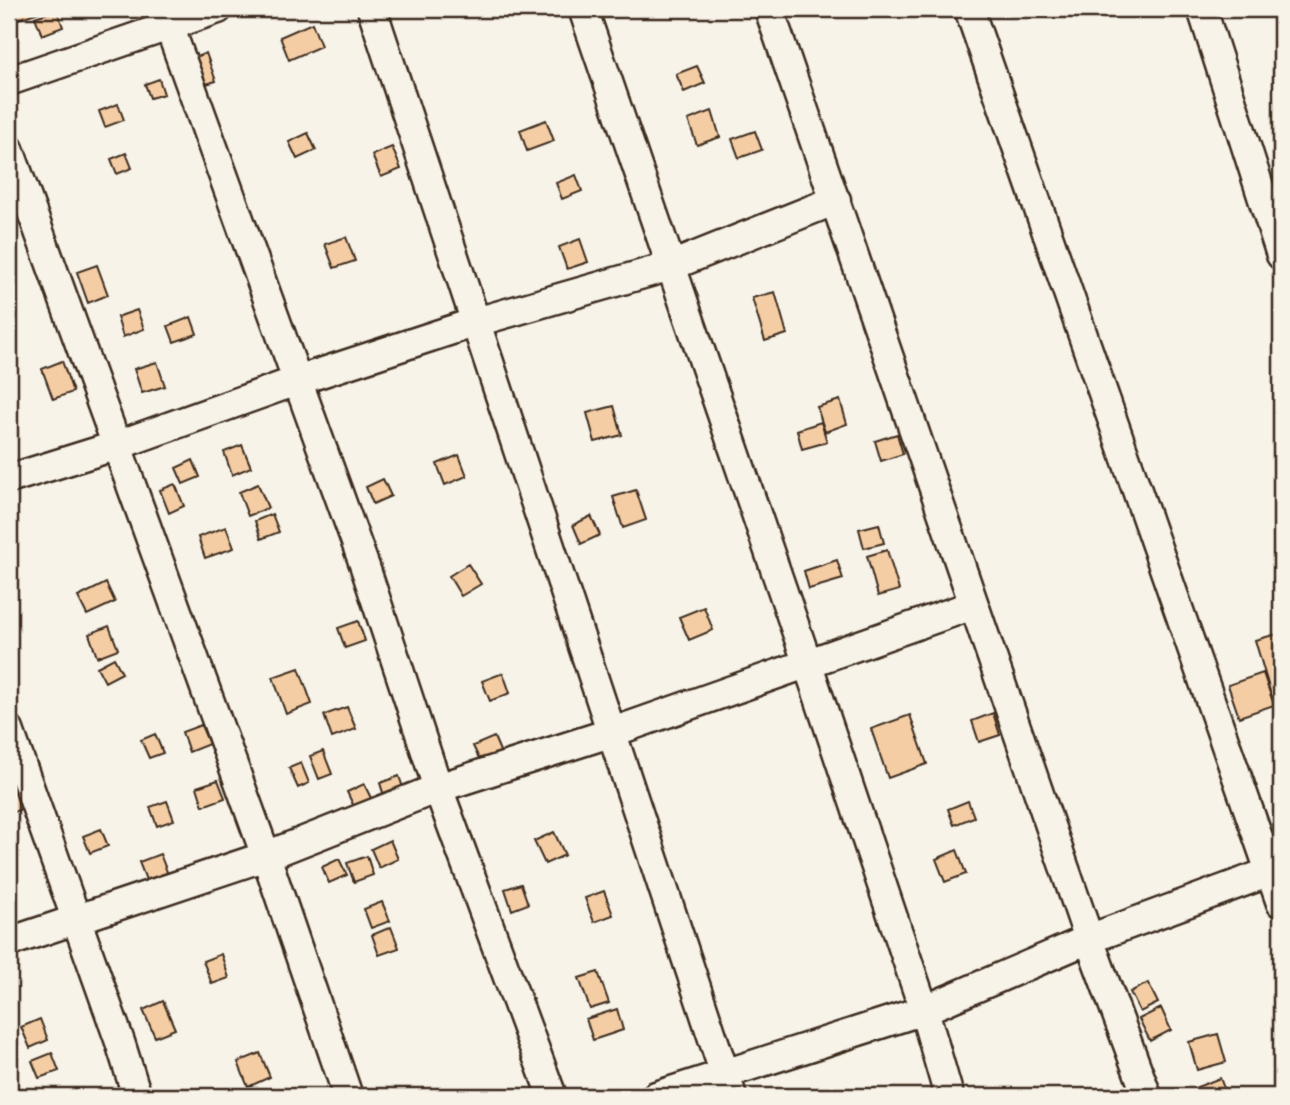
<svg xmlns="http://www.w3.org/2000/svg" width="1290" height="1105" font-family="Dekko,sans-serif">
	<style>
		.building { fill: #f4cda4; stroke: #3b2a1e; stroke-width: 2 }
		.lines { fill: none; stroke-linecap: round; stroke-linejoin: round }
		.street-casing { stroke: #3b2a1e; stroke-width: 33 }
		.street { stroke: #f7f3e8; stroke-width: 28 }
	</style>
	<rect width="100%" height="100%" fill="#f7f3e8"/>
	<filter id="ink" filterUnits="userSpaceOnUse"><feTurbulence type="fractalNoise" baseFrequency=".0143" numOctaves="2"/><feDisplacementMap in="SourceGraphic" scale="14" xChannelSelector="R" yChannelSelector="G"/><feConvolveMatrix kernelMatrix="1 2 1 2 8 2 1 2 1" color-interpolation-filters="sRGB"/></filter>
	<g filter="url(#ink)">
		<path class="building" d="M15,9H48L18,19Z
			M57,10L63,27L42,35L35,17Z
			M312,23L321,46L289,60L280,37Z
			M206,53L216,81L200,86L191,59Z
			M697,66L705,83L684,92L676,74Z
			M159,79L164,94L150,98L145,84Z
			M118,104L124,120L105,127L99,111Z
			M712,111L720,137L697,145L688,120Z
			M546,120L554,141L527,151L520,130Z
			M755,131L762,150L739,158L732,139Z
			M308,133L316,150L297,159L289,142Z
			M392,147L401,169L381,177L372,155Z
			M126,153L132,168L117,174L111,159Z
			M576,175L582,191L562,199L556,183Z
			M346,237L355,261L334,268L325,244Z
			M580,239L588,262L567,269L559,247Z
			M97,265L108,295L88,303L77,272Z
			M775,292L787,334L765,341L752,298Z
			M137,310L144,329L123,337L117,317Z
			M191,317L197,334L174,342L168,326Z
			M62,361L73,392L53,399L42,369Z
			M157,362L165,386L142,393L134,369Z
			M840,400L847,424L825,432L817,407Z
			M614,406L622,435L595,442L587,413Z
			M821,422L827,442L802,449L797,430Z
			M897,434L903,454L881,461L875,441Z
			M242,445L251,467L232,475L224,452Z
			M459,455L467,476L445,485L437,464Z
			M193,460L200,477L183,484L176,468Z
			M383,479L391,496L373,504L366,487Z
			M175,484L184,506L169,513L160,490Z
			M258,484L268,508L248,516L239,492Z
			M636,490L646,520L623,528L613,497Z
			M272,514L279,532L261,539L255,521Z
			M591,516L600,535L581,544L573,525Z
			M879,524L884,543L864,548L859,529Z
			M226,527L234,548L205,558L198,537Z
			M887,550L899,590L878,596L867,556Z
			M837,560L843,579L809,589L804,571Z
			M468,564L481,584L461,596L449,576Z
			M106,583L115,602L87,615L78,597Z
			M704,607L713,630L689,640L679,617Z
			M358,621L365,641L345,648L338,628Z
			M109,626L118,649L97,657L89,634Z
			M1281,633V702L1274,705L1255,640Z
			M114,658L122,673L105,682L97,667Z
			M299,668L312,704L286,714L273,677Z
			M503,673L510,693L490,701L482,681Z
			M1263,673L1274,705L1239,717L1228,685Z
			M347,707L356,729L332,738L324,715Z
			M993,713L1000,735L979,742L972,721Z
			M910,715L927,764L888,778L871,729Z
			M201,725L209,744L189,752L182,732Z
			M155,734L163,753L149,758L141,740Z
			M494,737L503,758L483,767L473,746Z
			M323,751L332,774L319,779L310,756Z
			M301,763L309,783L298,788L289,768Z
			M14,772L26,807L9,814V774Z
			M399,776L406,796L386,802L380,783Z
			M218,780L225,798L203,806L197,787Z
			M364,784L373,802L356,811L347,792Z
			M167,801L174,820L157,826L150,807Z
			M968,801L974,817L954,825L948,809Z
			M101,829L108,846L90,853L83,836Z
			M554,832L565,855L545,864L534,841Z
			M390,840L398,859L379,868L371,849Z
			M957,850L966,874L945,882L936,859Z
			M160,854L169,877L148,885L139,862Z
			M367,856L373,875L354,882L347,863Z
			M339,859L347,875L329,883L322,867Z
			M521,884L528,904L512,910L505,889Z
			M604,891L613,915L594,922L585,898Z
			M382,902L390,921L371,928L364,909Z
			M391,927L399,948L379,955L372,935Z
			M221,954L229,978L212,984L203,961Z
			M598,972L609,1003L590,1009L579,978Z
			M1148,983L1158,1003L1140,1012L1130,992Z
			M163,1001L175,1029L155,1037L143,1010Z
			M1161,1008L1171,1030L1150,1041L1139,1019Z
			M617,1009L623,1030L593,1040L586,1019Z
			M40,1019L48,1040L30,1048L21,1027Z
			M12,1026L17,1042L9,1045V1027Z
			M1218,1034L1226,1062L1197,1070L1189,1042Z
			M52,1053L59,1071L39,1078L32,1061Z
			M260,1053L270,1077L248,1087L238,1062Z
			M1220,1078L1227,1096H1201L1197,1087Z"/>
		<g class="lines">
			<defs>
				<path id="street" d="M163,9L365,567L438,788L552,1096
					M372,9L732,1096
					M583,9L807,662L924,1010L949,1096
					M769,9L1089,939L1147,1096
					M969,9L1281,903
					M1202,9L1281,255
					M9,81L218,9
					M9,149L266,856L348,1096
					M9,479L118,445L299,380L476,322L671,266L836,200
					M9,730L120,1042L137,1096
					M9,942L266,856L438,788L613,732L973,605
					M656,1096L924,1010L1089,939L1281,868"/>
			</defs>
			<use href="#street" class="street-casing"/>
			<use href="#street" class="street"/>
		</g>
	</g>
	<rect width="1290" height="1105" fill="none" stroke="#f7f3e8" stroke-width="35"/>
	<rect x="18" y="18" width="1255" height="1070" fill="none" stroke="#3b2a1e" stroke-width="2.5" filter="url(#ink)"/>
</svg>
